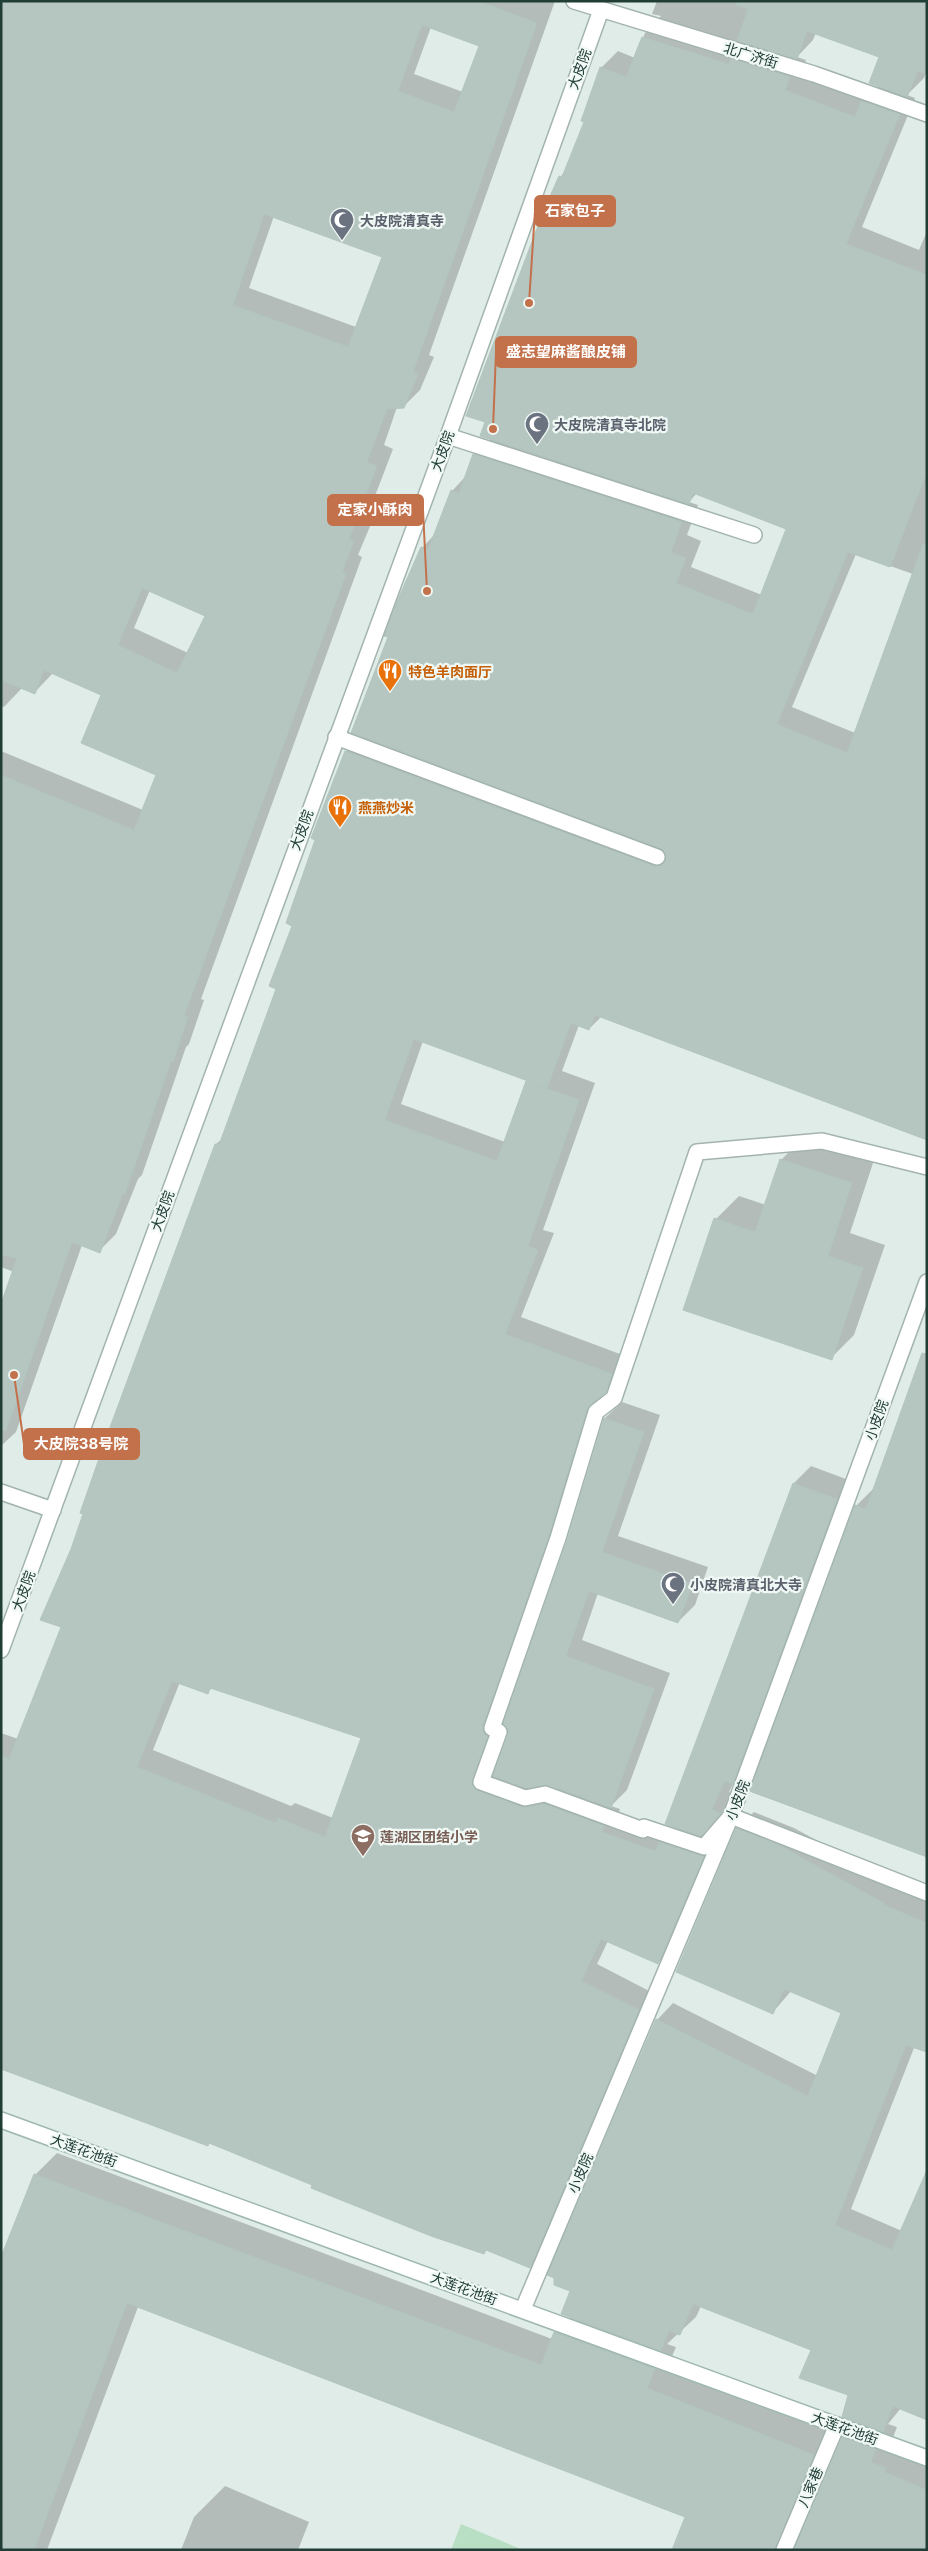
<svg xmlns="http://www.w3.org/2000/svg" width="928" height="2551" font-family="Inter,'Noto Sans SC',sans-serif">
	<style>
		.green { fill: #b8dec4 }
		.shadow { fill: #0003; fill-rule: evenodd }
		.building { fill: #b5c6c0; stroke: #b2c5be; fill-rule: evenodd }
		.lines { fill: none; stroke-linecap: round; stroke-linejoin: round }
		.lane-casing { stroke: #a3b4ae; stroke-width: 18 }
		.street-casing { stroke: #a3b4ae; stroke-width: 18 }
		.secondary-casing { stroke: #9eb8b0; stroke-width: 18 }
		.lane { stroke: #fff; stroke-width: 15 }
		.street { stroke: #fff; stroke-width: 15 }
		.secondary { stroke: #fff; stroke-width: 15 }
		.labels { text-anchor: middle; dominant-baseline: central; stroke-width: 4.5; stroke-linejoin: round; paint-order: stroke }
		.street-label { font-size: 14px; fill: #203d36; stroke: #f0f8f5 }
		.worship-label { font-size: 14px; font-weight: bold; fill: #5b616d; stroke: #f0f8f5; text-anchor: start }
		.food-label { font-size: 14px; font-weight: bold; fill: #c56008; stroke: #f0f8f5; text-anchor: start }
		.education-label { font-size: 14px; font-weight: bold; fill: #785e54; stroke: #f0f8f5; text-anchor: start }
		.leader { fill: none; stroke: #c2714b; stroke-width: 2 }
		.callout-dot { fill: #c2714b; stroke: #f0f8f5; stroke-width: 2 }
		.callout { fill: #c2714b; stroke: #c2714b; stroke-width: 2 }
		.callout-label { font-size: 15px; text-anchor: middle; font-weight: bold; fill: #fff }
	</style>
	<rect width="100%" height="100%" fill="#e0ece7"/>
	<path class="green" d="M461,2524L523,2550H451Z"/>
	<path class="shadow" d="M1,1H555L429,355L434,357L420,390L403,407H397L384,445L393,449L365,522L371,524L358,555L362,557L201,999L204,1000L189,1044L186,1047L142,1175L138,1179L116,1234L99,1251L82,1245L16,1432L1,1446V1308L14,1272L1,1267V751L143,810L158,774L103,695L53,673L34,693L22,688L4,707L1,706ZM431,27L480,45L463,92L414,74ZM274,216L384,256L356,327L249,288ZM150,590L206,615L188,653L134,628Z
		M657,1H927L926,72L924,78L907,95L915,98L862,227L919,250L927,231V1138L602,1016L589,1029L579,1025L562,1071L595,1083L543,1230L554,1233L521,1317L628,1357L622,1374L602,1394L565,1517L500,1716L503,1719L488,1766L495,1775L509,1735L605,1418L622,1402L660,1415L618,1536L708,1567L695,1605L678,1622L598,1593L582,1640L670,1673L627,1790L611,1806L620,1809L618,1815L668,1834L676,1826L667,1823L794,1483L811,1466L854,1482L749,1768L733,1784L729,1792L737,1796L702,1834L720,1840L675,1946L658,1963L608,1941L597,1964L655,1994L546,2250L530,2267L487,2249L484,2253L210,2142L1,2068V1733L18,1739L62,1627L72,1549L110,1431L216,1144L223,1138L277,988L317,839L312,837L347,751L362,735L422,548L435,534L452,491L466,476L474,455L490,439L560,177L566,171L585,121L601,68L618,51L635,58L645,33L661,16L652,14ZM816,33L881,56L878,86L865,98L801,73L806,60L797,57L813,40ZM697,493L787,529L762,595L691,567L701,541L687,535L698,505L689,502ZM856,554L913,574L855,733L792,707ZM423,1041L529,1080L505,1142L401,1104ZM180,1682L208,1692L213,1687L363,1737L333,1818L295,1803L291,1806L153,1750ZM548,1784L559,1788L539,1791L528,1787Z
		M804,1137L874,1160L850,1233L885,1245L854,1335L831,1358L685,1309L716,1219L739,1196L766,1205L781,1160Z
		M873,1489L875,1490L927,1856L751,1792L856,1506Z
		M754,1812L794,1828L927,1900V2052L914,2048L851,2209L902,2231L901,2408L888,2424L897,2427L892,2440L927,2459V2550H673L686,2516L138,2307L47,2550H1L35,2175L57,2153L552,2339L555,2333L571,2317L572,2291L657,2020L673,2003L818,2076L843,2012L792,1990L773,2012L737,1829ZM701,2306L812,2349L850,2395L859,2422L843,2438L801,2536L798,2533L835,2433L668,2366L676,2347L667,2344L696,2317Z
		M225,2486L309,2522L298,2550H181L194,2517Z"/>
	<path class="building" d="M1,1H478L537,23L413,372L418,374L404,408L387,409L367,462L377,466L349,539L354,541L342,572L346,574L184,1016L188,1017L173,1062L171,1061L125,1194L123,1193L100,1253L72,1242L6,1431L1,1430V1304L17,1258L1,1255V775L134,830L156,775L81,743L101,695L44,670L35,694L1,680ZM422,25L479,46L454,112L398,91ZM264,214L382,257L348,347L233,305ZM142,588L205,616L177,673L118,645Z
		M737,1H927V74L918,71L907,97L869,83L879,57L807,31L797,59L737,41L748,9L736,5Z
		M642,37L729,64L731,59L790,77L785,90L855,117L861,101L900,114L846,244L927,275V472L890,567L848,552L777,724L847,753L923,544L927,545V1140L595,1015L589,1030L571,1023L547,1088L414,1039L396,1088L385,1120L497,1161L526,1081L579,1100L528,1246L538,1250L505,1334L612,1374L606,1392L587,1409L549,1535L483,1725L484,1733L488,1736L472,1784L478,1791L522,1807L544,1804L604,1826L602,1832L655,1851L659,1842L704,1856L658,1964L601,1939L581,1981L639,2010L530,2268L486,2250L484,2254L431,2236L311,2188L312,2185L209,2143L208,2146L1,2069V1755L9,1759L61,1627L40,1620L71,1549L83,1514L80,1513L109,1430L215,1144L219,1145L276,989L269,986L292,926L286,923L315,840L311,838L345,751L654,866H659L666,861V855L660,848L351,733L388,637L384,636L395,606L421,547L428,550L451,490L459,493L473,454L682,522L671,552L686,558L676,583L753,614L786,529L693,493L689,504L480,436L485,422L466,416L544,210L559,176L562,177L584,122L581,121L600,67L626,77ZM172,1681L208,1694L210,1688L361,1738L325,1837L278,1818L276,1823L137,1767Z
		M780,1159L852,1183L828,1256L863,1268L832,1360L683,1310L714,1218L755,1232Z
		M922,1353L927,1354V1857L750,1791L855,1505L866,1509Z
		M604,1418L644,1432L602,1552L693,1584L678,1623L589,1591L566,1656L654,1689L611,1808L548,1785L526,1788L493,1776L508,1735L507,1727L503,1724L567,1541Z
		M793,1483L837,1499L733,1784L725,1781L712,1809L721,1814L701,1836L665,1824Z
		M736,1828L777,1844L884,1903V1905L927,1923V2052L906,2045L835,2225L892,2250L927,2170V2420L893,2406L883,2432L842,2417L848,2395L799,2378L811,2350L693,2304L680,2335L669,2331L661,2351L561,2314L570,2291L554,2285V2278L547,2275L656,2019L808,2096L841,2013L784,1989L773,2014L676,1972Z
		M34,2174L541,2365L554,2332L655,2369L647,2388L814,2455L775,2550H672L685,2517L127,2303L34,2550H1V2257Z
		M842,2437L876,2449L871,2462L886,2468L884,2472L927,2490V2550H794Z"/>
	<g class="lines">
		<defs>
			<path id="lane" d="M448,436L754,535
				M336,737L657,857
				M927,1167L822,1141L697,1152L614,1398L596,1412L558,1538L492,1728L499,1732L481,1782L525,1798L545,1794L643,1830L644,1827L704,1847L731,1816L927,1893
				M1,1492L53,1510"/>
			<path id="street" d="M574,1L814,74L927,114
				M1,1650L448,436L601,10
				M523,2309L731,1816L927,1282
				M784,2550L837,2425"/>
			<path id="secondary" d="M1,2120L927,2458"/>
		</defs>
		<use href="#lane" class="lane-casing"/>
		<use href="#street" class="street-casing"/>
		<use href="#secondary" class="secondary-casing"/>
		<use href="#lane" class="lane"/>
		<use href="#street" class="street"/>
		<use href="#secondary" class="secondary"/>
	</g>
	<defs>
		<symbol id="mosque-pin" viewBox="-11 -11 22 30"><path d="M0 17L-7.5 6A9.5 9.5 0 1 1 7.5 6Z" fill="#6b7280" stroke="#f0f8f5"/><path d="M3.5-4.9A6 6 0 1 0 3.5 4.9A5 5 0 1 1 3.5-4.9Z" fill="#fff"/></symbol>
		<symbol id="restaurant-pin" viewBox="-11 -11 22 30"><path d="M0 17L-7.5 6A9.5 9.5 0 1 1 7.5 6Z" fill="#e8710a" stroke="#f0f8f5"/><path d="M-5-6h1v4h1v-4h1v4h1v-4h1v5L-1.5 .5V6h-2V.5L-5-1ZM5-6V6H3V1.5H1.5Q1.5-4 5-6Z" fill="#fff"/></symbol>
		<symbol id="school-pin" viewBox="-11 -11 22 30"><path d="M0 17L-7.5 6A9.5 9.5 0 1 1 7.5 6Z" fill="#8d6e63" stroke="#f0f8f5"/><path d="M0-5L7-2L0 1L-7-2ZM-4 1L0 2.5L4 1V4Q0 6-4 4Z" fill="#fff"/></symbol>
	</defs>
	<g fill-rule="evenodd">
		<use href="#mosque-pin" x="328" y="206" width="28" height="38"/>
		<use href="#mosque-pin" x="523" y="410" width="28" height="38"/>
		<use href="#restaurant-pin" x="376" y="657" width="28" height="38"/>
		<use href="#restaurant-pin" x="326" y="793" width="28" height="38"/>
		<use href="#mosque-pin" x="659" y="1570" width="28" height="38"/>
		<use href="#school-pin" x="349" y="1822" width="28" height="38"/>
	</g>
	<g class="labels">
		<g class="street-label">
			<text transform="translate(751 55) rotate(17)">北广济街</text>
			<text transform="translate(579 69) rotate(-70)">大皮院</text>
			<text transform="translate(442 451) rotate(-70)">大皮院</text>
			<text transform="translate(301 830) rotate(-70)">大皮院</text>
			<text transform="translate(162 1211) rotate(-70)">大皮院</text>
			<text transform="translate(876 1420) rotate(-70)">小皮院</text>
			<text transform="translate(23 1591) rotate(-70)">大皮院</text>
			<text transform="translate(737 1800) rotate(-69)">小皮院</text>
			<text transform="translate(84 2150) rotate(20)">大莲花池街</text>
			<text transform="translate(580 2173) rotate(-67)">小皮院</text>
			<text transform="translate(464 2288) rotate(20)">大莲花池街</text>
			<text transform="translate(845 2428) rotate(20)">大莲花池街</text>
			<text transform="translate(810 2487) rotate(-67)">八家巷</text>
		</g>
		<g class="worship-label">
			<text x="360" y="220">大皮院清真寺</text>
			<text x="554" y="424">大皮院清真寺北院</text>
			<text x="690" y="1584">小皮院清真北大寺</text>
		</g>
		<g class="food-label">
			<text x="408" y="671">特色羊肉面厅</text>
			<text x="358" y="807">燕燕炒米</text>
		</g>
		<g class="education-label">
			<text x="380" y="1836">莲湖区团结小学</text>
		</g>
	</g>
	<path class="leader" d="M529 303L535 211M493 429L496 352M427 591L423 510M14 1375L24 1444"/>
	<g class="callout-dot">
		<circle cx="529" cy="303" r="5"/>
		<circle cx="493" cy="429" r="5"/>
		<circle cx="427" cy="591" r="5"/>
		<circle cx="14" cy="1375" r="5"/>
	</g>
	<g class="callout">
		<rect x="535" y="196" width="80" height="30" rx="5"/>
		<rect x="496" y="337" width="140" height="30" rx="5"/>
		<rect x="328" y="495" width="95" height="30" rx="5"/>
		<rect x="24" y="1429" width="115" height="30" rx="5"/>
	</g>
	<g class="callout-label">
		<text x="575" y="216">石家包子</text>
		<text x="566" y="357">盛志望麻酱酿皮铺</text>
		<text x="375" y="515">定家小酥肉</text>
		<text x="81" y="1449">大皮院38号院</text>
	</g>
	<rect width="928" height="2551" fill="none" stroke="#203d36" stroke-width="5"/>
</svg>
